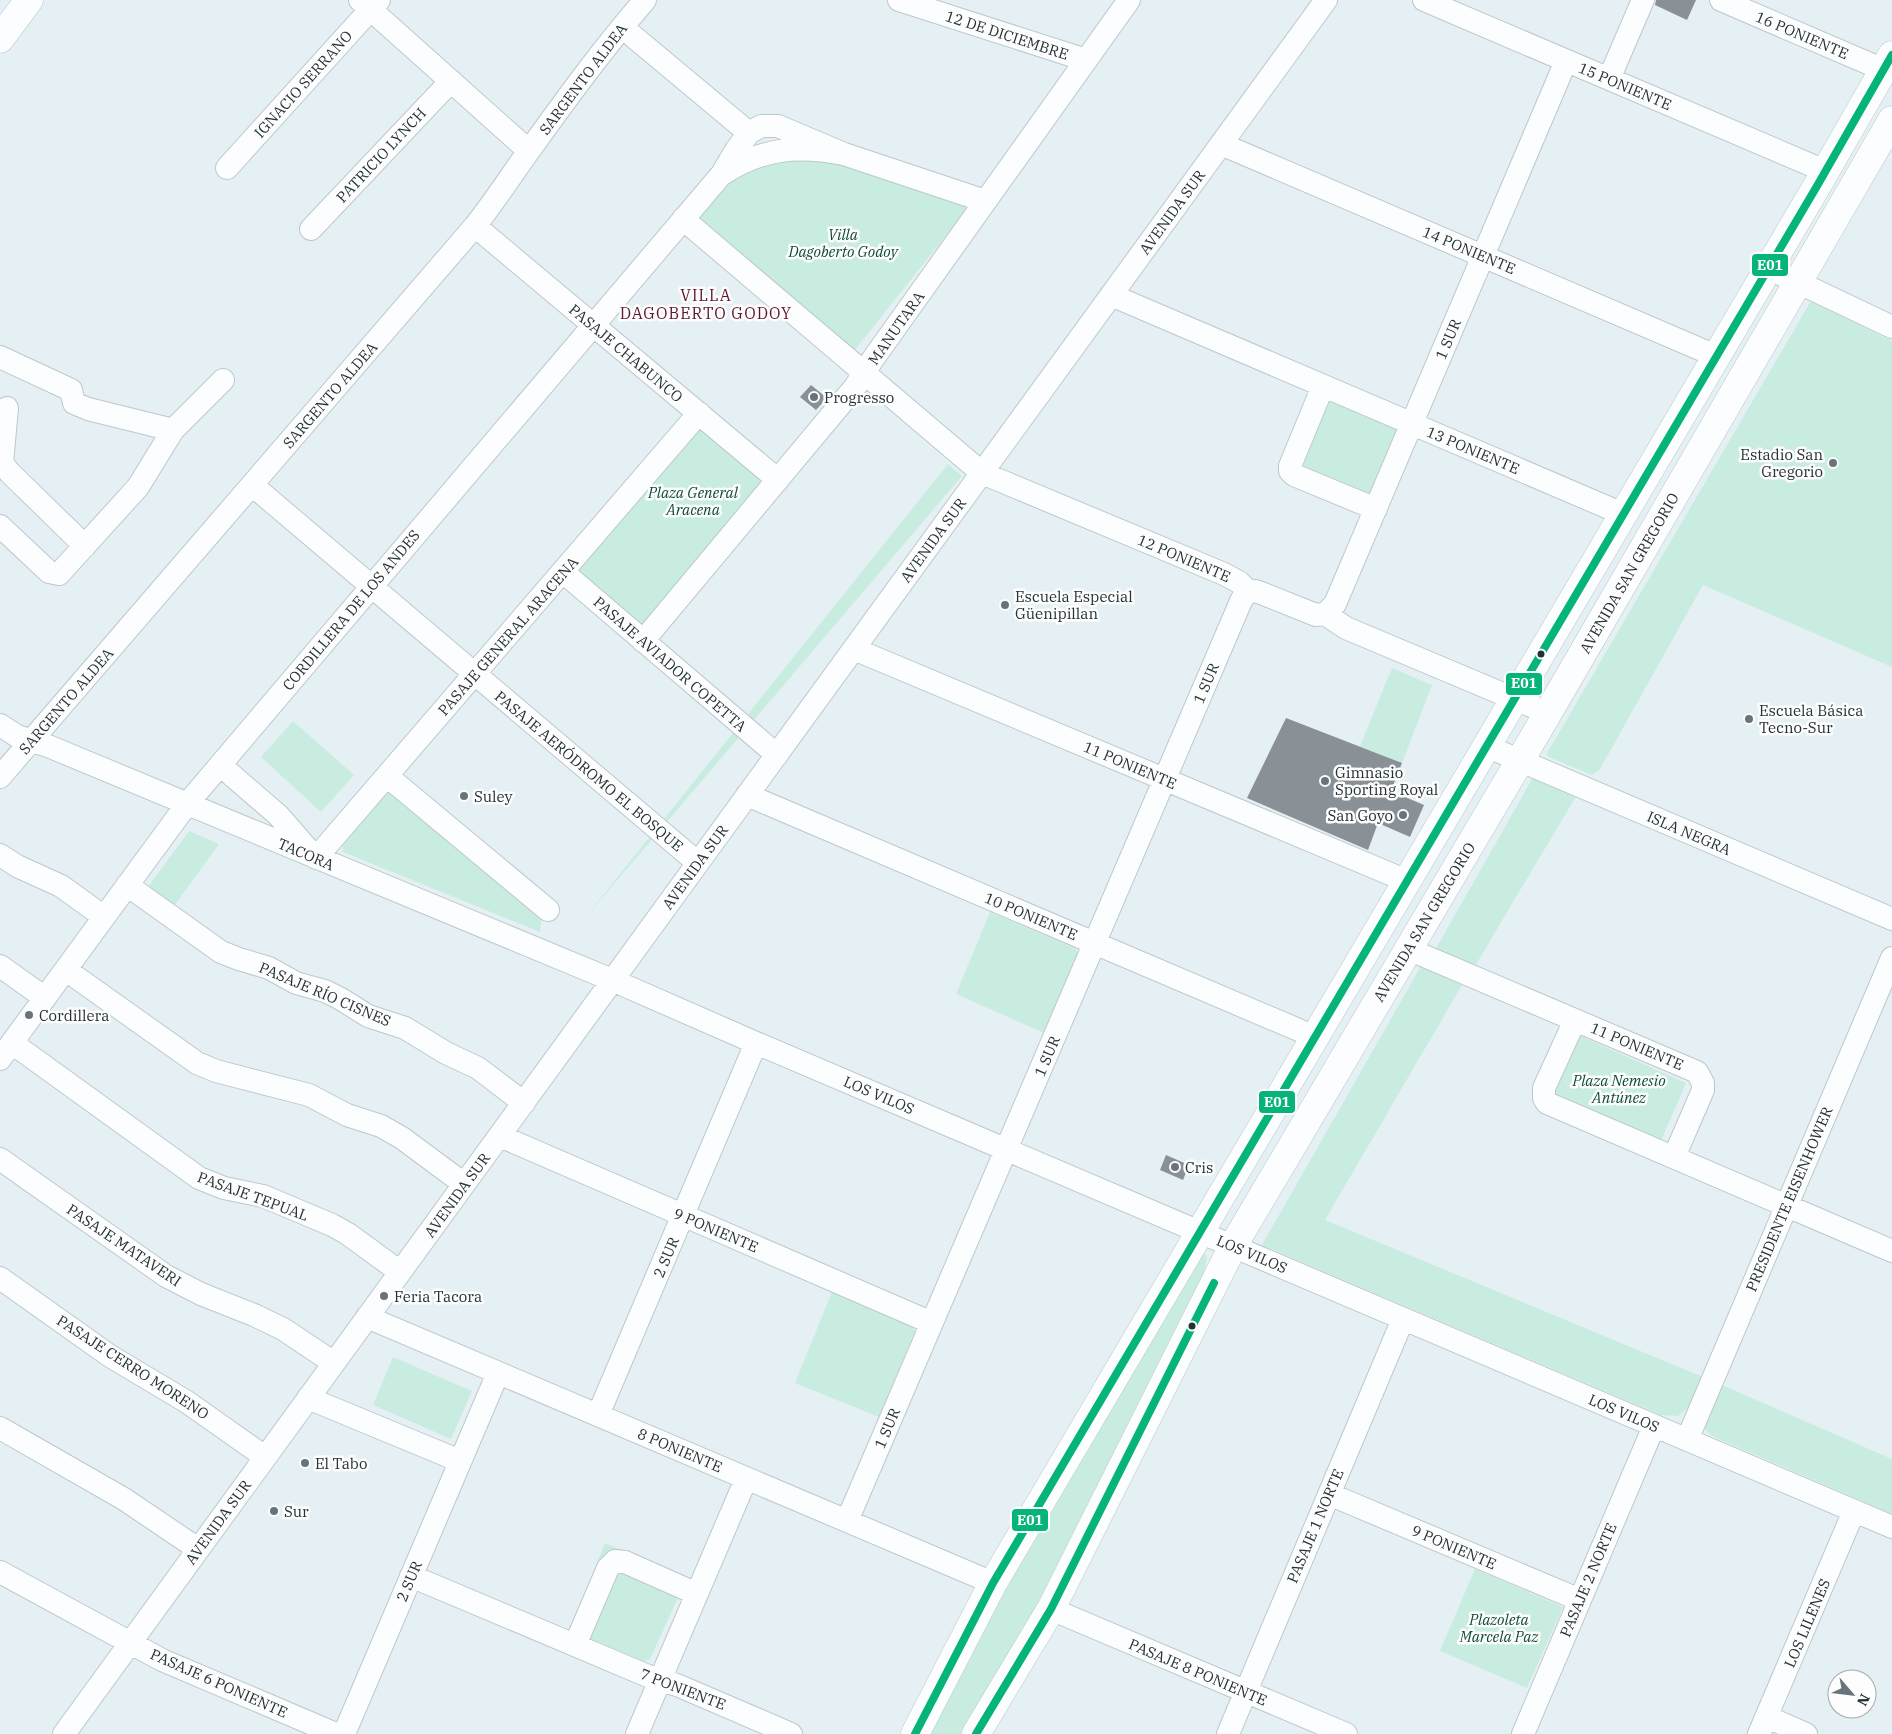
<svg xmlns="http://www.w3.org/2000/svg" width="1892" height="1734" font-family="'IBM Plex Serif',serif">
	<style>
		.green { fill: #c8ecdf }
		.building { fill: #899197 }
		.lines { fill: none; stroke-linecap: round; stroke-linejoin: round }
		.minor-casing { stroke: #bdc8cd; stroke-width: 24 }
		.major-casing { stroke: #bdc8cd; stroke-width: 29 }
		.minor { stroke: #fbfdfe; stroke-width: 22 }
		.major { stroke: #fbfdfe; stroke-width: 28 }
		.bus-1-casing { stroke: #fdfdfd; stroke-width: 11 }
		.bus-1 { stroke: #04b478; stroke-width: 8 }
		.poi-dot { fill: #68747a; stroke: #fdfdfd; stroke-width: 2 }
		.bus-dot { fill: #243237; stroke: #fdfdfd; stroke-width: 2 }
		.labels { text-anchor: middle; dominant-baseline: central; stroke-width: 5; stroke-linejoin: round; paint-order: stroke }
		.street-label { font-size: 15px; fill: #243237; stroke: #fdfdfd }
		.park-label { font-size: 15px; font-style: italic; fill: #0e4a34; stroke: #fdfdfd }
		.poi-label { font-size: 15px; fill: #243237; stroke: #fdfdfd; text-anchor: start }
		.neighbourhood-label { font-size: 16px; letter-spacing: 1px; fill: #5d182b; stroke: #fdfdfd }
		.line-badge { stroke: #fdfdfd; stroke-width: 2 }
		.badge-label { font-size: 14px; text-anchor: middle; font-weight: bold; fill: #fff }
	</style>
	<rect width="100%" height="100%" fill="#e5f0f5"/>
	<path class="green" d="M786,158L841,164L872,172L968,208L854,351L697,220L729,183L750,171Z
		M1811,301L1892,341V667L1703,585L1600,769L1592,775L1551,758L1546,755Z
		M1333,396L1393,422L1397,433L1369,495L1296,466L1323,401Z
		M701,424L767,481L644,626L577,571Z
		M948,464L962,476L584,919Z
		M1392,668L1432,685L1402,763L1360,746Z
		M293,721L354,775L321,812L261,757Z
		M1535,774L1578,793L1475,966L1435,950Z
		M391,786L542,916L540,932L343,852L342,844Z
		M189,831L219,844L174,906L145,891Z
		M990,912L1076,949L1078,956L1044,1033L956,994Z
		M1421,966L1462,985L1325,1220L1703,1377L1689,1407L1678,1416L1661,1415L1262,1245Z
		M1578,1035L1686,1083L1660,1143L1552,1095Z
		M1203,1252L1207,1257L1204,1275L1195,1297L1034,1611L961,1734H924L1004,1581Z
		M832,1292L911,1324L915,1331L879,1417L795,1383Z
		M393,1357L472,1391L451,1439L373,1405Z
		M1717,1383L1892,1459V1514L1712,1436L1704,1428Z
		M605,1543L687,1578L650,1659L644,1661L570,1630Z
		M1475,1569L1563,1607L1527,1688L1440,1651Z"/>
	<path class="building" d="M1656,0H1696L1687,20L1655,5Z
		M811,385L827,398L816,410L800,397Z
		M1286,718L1402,763L1391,791L1424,805L1410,837L1378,823L1368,850L1247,798Z
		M1166,1155L1189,1165L1183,1180L1160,1170Z"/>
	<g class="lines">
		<defs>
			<path id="minor" d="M360,0L529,151
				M899,0L1086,60
				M1424,0L1825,171
				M1721,0L1884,70
				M622,27L749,133
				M1609,79L1643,0
				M1221,144L1716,356
				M227,168L379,0
				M723,172L736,150L749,133L761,126H778L844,154L985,201
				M683,219L982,473L1224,574L1239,582L1249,592
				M475,226L778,480
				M311,229L451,81
				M1768,268L1892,327
				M1111,295L1623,514
				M0,357L71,390L74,403L88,409L173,430
				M1323,386L1290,466V471L1294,475L1376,509
				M7,408L2,463L10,473L85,546
				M252,485L698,863
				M0,526L49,572L59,574L138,487L173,430L223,380
				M563,572L777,755
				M1249,592L1255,591L1261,593L1316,615L1325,614L1346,628L1548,713
				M1325,614L1335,604L1566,61
				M643,641L855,387L873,359L1129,0
				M854,649L1407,881
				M0,725L17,736L48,746L612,980L756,1043L1892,1527
				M1486,746L1892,919
				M220,765L278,815L312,854
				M387,776L548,910
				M0,777L475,226C495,201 512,174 531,148C567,98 604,47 645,0
				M747,795L1315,1037
				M0,855L17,866L61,886L104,917
				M316,858L699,413
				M127,885L221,952L239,959L269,968L296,983L325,991L341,999L368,1016L405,1028L446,1053L478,1068L524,1103
				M1408,949L1697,1072L1703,1083V1090L1674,1157
				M0,966L45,998
				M66,970L197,1063L216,1071L309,1095L347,1115L381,1126L402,1138L464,1184
				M1575,1020L1544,1088V1098L1547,1103L1892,1251
				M12,1043L199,1178L224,1188L263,1196L332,1225L348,1234L400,1272
				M0,1059L187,804L721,175C761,148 798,145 844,154
				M500,1136L932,1323
				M0,1159L166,1276L201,1294L254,1315L283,1329L334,1363
				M0,1278L110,1356L187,1402L265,1457
				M367,1317L993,1583
				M308,1398L460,1461
				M598,1415L756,1043
				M0,1428L124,1499L198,1549
				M1687,1440L1892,958
				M1329,1494L1580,1600
				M847,1521L1241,601L1244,596L1249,592
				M0,1572L162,1660L336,1734
				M411,1576L648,1676L677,1685L791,1734
				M1051,1609L1346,1734
				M575,1645L608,1568L615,1561L625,1562L697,1594
				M1767,1717L1806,1734
				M64,1734L1326,0
				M344,1734L498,1373
				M637,1734L746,1479
				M1228,1734L1403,1319
				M1523,1734L1654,1426
				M1759,1734L1854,1511"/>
			<path id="major" d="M0,39L29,0
				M915,1734L993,1583L1817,186L1892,55
				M976,1734L1051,1609L1233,1246L1548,713L1892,120"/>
		</defs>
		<use href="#minor" class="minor-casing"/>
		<use href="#major" class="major-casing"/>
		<use href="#minor" class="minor"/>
		<use href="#major" class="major"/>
		<defs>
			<path id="bus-1" d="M915,1734L993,1583L1817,186L1892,55
				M976,1734L1051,1609L1214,1283"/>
		</defs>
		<use href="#bus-1" class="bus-1-casing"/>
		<use href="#bus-1" class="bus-1"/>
	</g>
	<g class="poi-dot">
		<circle cx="814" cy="397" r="5"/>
		<circle cx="1833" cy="463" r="5"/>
		<circle cx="1005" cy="605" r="5"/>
		<circle cx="1749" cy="719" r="5"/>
		<circle cx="1325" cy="781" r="5"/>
		<circle cx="464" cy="796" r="5"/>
		<circle cx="1403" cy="815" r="5"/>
		<circle cx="29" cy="1015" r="5"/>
		<circle cx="1175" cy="1167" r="5"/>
		<circle cx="384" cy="1296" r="5"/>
		<circle cx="305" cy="1463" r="5"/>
		<circle cx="274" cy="1511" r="5"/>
	</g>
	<g class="bus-dot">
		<circle cx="1541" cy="654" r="4.5"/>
		<circle cx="1192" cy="1326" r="4.5"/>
	</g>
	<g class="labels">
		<g class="street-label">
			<text transform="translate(1007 35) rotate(18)">12 DE DICIEMBRE</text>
			<text transform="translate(1802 35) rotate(23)">16 PONIENTE</text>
			<text transform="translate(583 79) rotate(-53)">SARGENTO ALDEA</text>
			<text transform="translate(303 84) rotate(-48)">IGNACIO SERRANO</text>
			<text transform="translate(1625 86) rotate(23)">15 PONIENTE</text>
			<text transform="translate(381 155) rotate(-47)">PATRICIO LYNCH</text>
			<text transform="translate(1172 212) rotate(-54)">AVENIDA SUR</text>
			<text transform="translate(1469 250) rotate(23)">14 PONIENTE</text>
			<text transform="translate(896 328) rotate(-55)">MANUTARA</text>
			<text transform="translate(1448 339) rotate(-67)">1 SUR</text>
			<text transform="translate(626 353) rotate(40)">PASAJE CHABUNCO</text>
			<text transform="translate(330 395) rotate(-49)">SARGENTO ALDEA</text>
			<text transform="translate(1473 450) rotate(23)">13 PONIENTE</text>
			<text transform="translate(933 540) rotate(-54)">AVENIDA SUR</text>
			<text transform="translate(1184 558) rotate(23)">12 PONIENTE</text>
			<text transform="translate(1629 573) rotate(-60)">AVENIDA SAN GREGORIO</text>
			<text transform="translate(351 610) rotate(-50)">CORDILLERA DE LOS ANDES</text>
			<text transform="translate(508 636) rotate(-49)">PASAJE GENERAL ARACENA</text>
			<text transform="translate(670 664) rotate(41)">PASAJE AVIADOR COPETTA</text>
			<text transform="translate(1206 683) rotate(-67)">1 SUR</text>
			<text transform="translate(66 701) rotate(-49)">SARGENTO ALDEA</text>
			<text transform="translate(1130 765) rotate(23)">11 PONIENTE</text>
			<text transform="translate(589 771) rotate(40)">PASAJE AERÓDROMO EL BOSQUE</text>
			<text transform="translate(1689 833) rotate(23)">ISLA NEGRA</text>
			<text transform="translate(306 854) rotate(23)">TACORA</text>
			<text transform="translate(695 867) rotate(-54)">AVENIDA SUR</text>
			<text transform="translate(1031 916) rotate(23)">10 PONIENTE</text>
			<text transform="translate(1424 922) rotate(-59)">AVENIDA SAN GREGORIO</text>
			<text transform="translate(325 994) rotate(23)">PASAJE RÍO CISNES</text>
			<text transform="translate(1637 1046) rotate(23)">11 PONIENTE</text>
			<text transform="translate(1047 1056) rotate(-67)">1 SUR</text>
			<text transform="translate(879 1095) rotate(23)">LOS VILOS</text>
			<text transform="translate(457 1195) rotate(-54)">AVENIDA SUR</text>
			<text transform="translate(253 1196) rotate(20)">PASAJE TEPUAL</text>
			<text transform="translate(1789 1199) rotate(-67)">PRESIDENTE EISENHOWER</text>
			<text transform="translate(716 1230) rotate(23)">9 PONIENTE</text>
			<text transform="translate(124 1245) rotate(34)">PASAJE MATAVERI</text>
			<text transform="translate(1252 1254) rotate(23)">LOS VILOS</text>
			<text transform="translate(666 1257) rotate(-67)">2 SUR</text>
			<text transform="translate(133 1367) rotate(33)">PASAJE CERRO MORENO</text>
			<text transform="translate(1624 1413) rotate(23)">LOS VILOS</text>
			<text transform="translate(887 1428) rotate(-67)">1 SUR</text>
			<text transform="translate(680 1450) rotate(23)">8 PONIENTE</text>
			<text transform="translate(218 1522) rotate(-54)">AVENIDA SUR</text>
			<text transform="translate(1315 1526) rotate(-67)">PASAJE 1 NORTE</text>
			<text transform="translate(1454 1547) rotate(23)">9 PONIENTE</text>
			<text transform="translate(1588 1580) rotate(-67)">PASAJE 2 NORTE</text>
			<text transform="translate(409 1581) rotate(-67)">2 SUR</text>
			<text transform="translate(1807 1623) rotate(-67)">LOS LILENES</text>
			<text transform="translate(1198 1672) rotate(23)">PASAJE 8 PONIENTE</text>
			<text transform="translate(219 1683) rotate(24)">PASAJE 6 PONIENTE</text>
			<text transform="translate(683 1689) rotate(21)">7 PONIENTE</text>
		</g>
		<g class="park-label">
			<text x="843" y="234">Villa<tspan x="843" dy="17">Dagoberto Godoy</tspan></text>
			<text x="693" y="492">Plaza General<tspan x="693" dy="17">Aracena</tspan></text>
			<text x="1619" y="1080">Plaza Nemesio<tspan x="1619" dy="17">Antúnez</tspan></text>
			<text x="1499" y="1619">Plazoleta<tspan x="1499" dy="17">Marcela Paz</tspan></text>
		</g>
		<g class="poi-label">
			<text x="824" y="397">Progresso</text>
			<text x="1823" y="454" text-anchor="end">Estadio San<tspan x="1823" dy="17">Gregorio</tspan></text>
			<text x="1015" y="596">Escuela Especial<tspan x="1015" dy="17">Güenipillan</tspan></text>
			<text x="1759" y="710">Escuela Básica<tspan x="1759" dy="17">Tecno-Sur</tspan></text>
			<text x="1335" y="772">Gimnasio<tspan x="1335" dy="17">Sporting Royal</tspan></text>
			<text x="474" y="796">Suley</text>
			<text x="1393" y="815" text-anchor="end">San Goyo</text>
			<text x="39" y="1015">Cordillera</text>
			<text x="1185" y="1167">Cris</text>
			<text x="394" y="1296">Feria Tacora</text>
			<text x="315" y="1463">El Tabo</text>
			<text x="284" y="1511">Sur</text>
		</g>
		<g class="neighbourhood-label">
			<text x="706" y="295">VILLA<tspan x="706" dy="18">DAGOBERTO GODOY</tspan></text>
		</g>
	</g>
	<g class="line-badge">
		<rect x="1751" y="253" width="38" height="24" rx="5" fill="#04b478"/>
		<rect x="1505" y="672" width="38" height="24" rx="5" fill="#04b478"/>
		<rect x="1258" y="1090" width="38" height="24" rx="5" fill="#04b478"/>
		<rect x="1011" y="1508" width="38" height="24" rx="5" fill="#04b478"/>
	</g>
	<g class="badge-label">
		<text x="1770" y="270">E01</text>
		<text x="1524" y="688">E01</text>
		<text x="1277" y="1107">E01</text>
		<text x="1030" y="1525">E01</text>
	</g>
	<g transform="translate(1852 1694) rotate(118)"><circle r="24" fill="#fdfdfd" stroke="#a6acae"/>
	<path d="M0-4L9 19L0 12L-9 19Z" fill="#68747a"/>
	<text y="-8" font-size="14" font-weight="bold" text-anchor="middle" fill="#243237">N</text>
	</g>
</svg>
